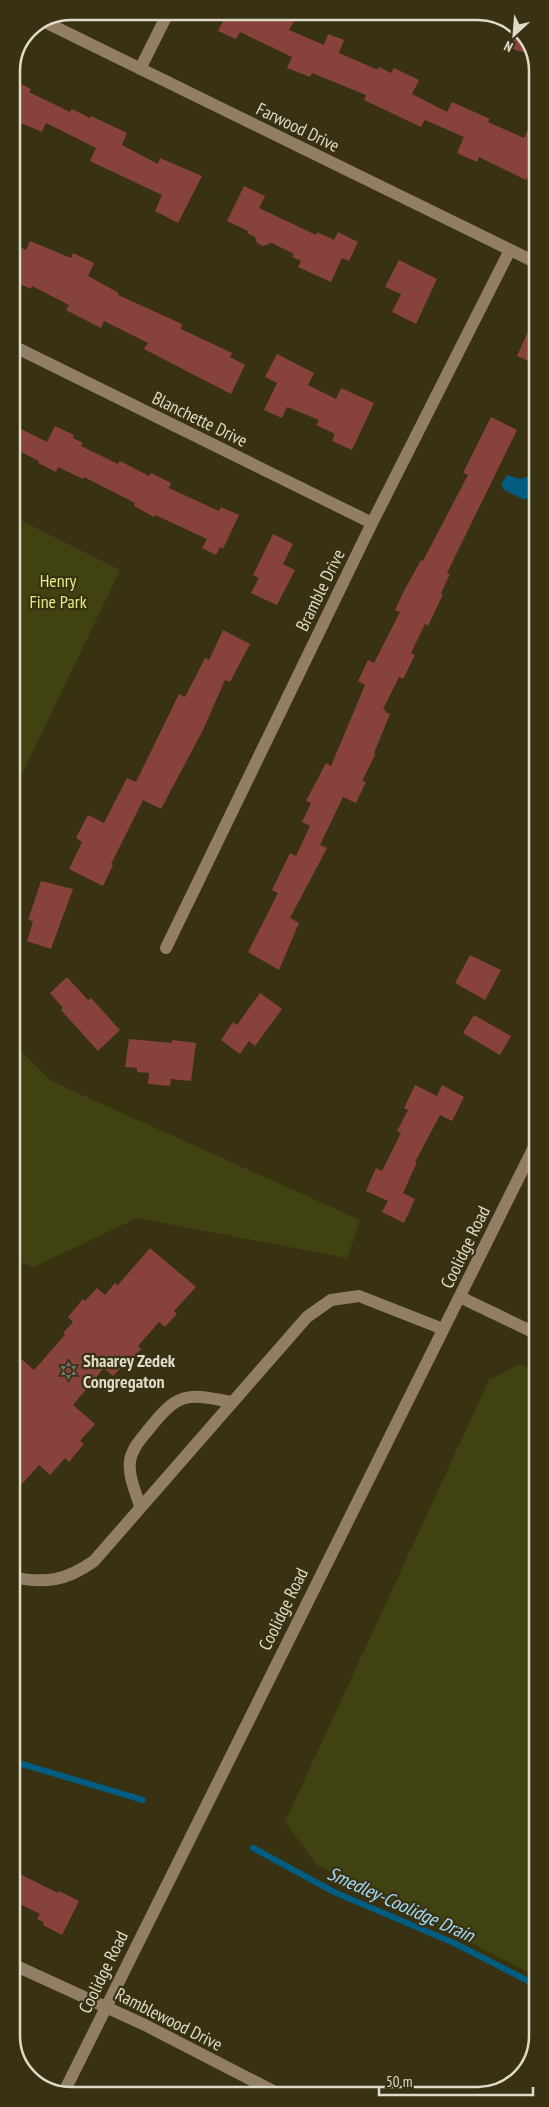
<svg xmlns="http://www.w3.org/2000/svg" width="549" height="2107" font-family="'PT Sans Narrow',sans-serif">
	<style>
		.green { fill: #404311 }
		.water { fill: #005d82 }
		.lines { fill: none; stroke-linecap: round; stroke-linejoin: round }
		.stream { stroke: #005d82; stroke-width: 6 }
		.building { fill: #88423d }
		.minor { stroke: #927d65; stroke-width: 12 }
		.labels { text-anchor: middle; dominant-baseline: central; stroke-width: 4.5; stroke-linejoin: round; paint-order: stroke }
		.street-label { font-size: 18px; fill: #dfdbc9; stroke: #383212 }
		.park-label { font-size: 18px; fill: #e4ec86; stroke: #383212 }
		.poi-label { font-size: 18px; font-weight: bold; fill: #dfdbc9; stroke: #383212; text-anchor: start }
		.water-label { font-size: 19px; font-style: italic; fill: #a3ddff; stroke: #383212 }
		.rim { fill: none; stroke: #dfdbc9; stroke-width: 2.5 }
	</style>
	<rect width="100%" height="100%" fill="#383212"/>
	<path class="green" d="M12,516L120,570L12,795Z
		M12,1042L51,1081L360,1220L347,1258L137,1218L34,1267L12,1259Z
		M520,1364L537,1373L538,1977L317,1865L285,1822L489,1380Z"/>
	<path class="water" d="M507,475L520,479L529,476L533,491L530,497L524,500L503,489L501,484Z"/>
	<g class="lines">
		<path class="stream" d="M12,1761L143,1800
			M253,1848L334,1892L454,1943L538,1986"/>
	</g>
	<path class="building" d="M228,11H274L294,21L289,30L324,45L328,34L344,40L339,53L378,70L379,67L391,73L394,68L419,80L412,94L447,112L452,102L490,119L488,122L524,138L537,111V158L526,180L479,157L477,162L457,153L464,137L425,120L421,127L364,100L366,95L312,73L310,77L287,68L292,57L240,32L236,39L218,31Z
		M514,24L518,26L534,55L508,48Z
		M11,79L31,89L29,92L70,112L72,109L90,118L91,116L127,133L122,145L158,164L160,158L202,176L178,223L155,211L162,195L90,161L96,148L46,123L42,132L14,120L11,125Z
		M244,186L265,196L259,208L316,235L317,232L334,240L338,232L358,242L349,261L342,258L331,282L298,267L301,261L292,257L294,254L272,243L263,246L257,243L255,237L247,233L248,231L227,221Z
		M30,241L71,258L73,253L94,263L88,276L119,293L118,295L182,324L181,329L232,353L230,357L245,365L231,394L144,349L148,343L104,321L101,328L66,310L69,305L32,286L31,289L11,280V243L26,250Z
		M399,260L437,279L416,324L392,312L401,294L385,287Z
		M537,312V365L517,356Z
		M277,354L314,373L308,385L336,399L341,388L374,403L352,450L332,441L335,434L316,425L319,420L287,407L282,418L264,410L277,383L265,377Z
		M491,417L517,430L447,573L450,574L441,593L443,594L428,626L425,624L411,653L415,655L403,679L399,677L383,709L386,710L385,712L390,714L374,753H376L362,781L366,782L356,803L343,797L320,845L327,848L290,918L299,923L279,970L248,952L278,893L272,890L290,853L296,856L310,826L302,822L311,803L306,801L326,763L331,766L365,685L358,681L368,660L374,663L375,661L400,612L395,610L405,589L421,560L423,561L468,475L463,473Z
		M11,424L47,442L55,426L74,435L73,438L83,443L81,446L118,464L120,461L149,476L151,473L171,483L169,488L219,511L221,507L239,515L223,549L220,547L216,555L202,548L207,539L155,515L154,517L134,506L135,503L84,477L83,479L58,467L56,472L38,463L39,461L11,447Z
		M273,534L293,544L283,564L295,570L277,605L251,593L259,578L253,575Z
		M223,630L250,644L230,682L225,680L203,730L161,809L143,800L111,864L113,865L103,886L69,869L82,842L76,838L88,815L104,823L127,778L136,782L179,694L185,697L205,658L209,660Z
		M41,881L73,889L51,949L27,941L33,921L28,920Z
		M470,955L501,970L485,1000L455,983Z
		M67,977L88,1000L91,998L120,1030L98,1051L61,1010L63,1008L50,993Z
		M260,993L282,1009L255,1046L249,1041L240,1054L221,1040L233,1022L237,1025Z
		M474,1015L511,1036L500,1055L463,1033Z
		M129,1039L172,1043V1040L196,1043L191,1081L171,1079L170,1086L148,1084L149,1073L137,1072V1068L125,1067Z
		M415,1085L437,1096L442,1085L464,1097L452,1121L440,1115L415,1162H417L403,1193L415,1199L404,1223L382,1212L388,1201L366,1191L376,1168L382,1171L401,1133L397,1131L408,1110L404,1108Z
		M150,1248L196,1287L174,1311L177,1314L165,1327L159,1322L138,1346L141,1349L126,1367L123,1365L113,1376L104,1368L73,1405L95,1424L80,1441L84,1444L69,1462L65,1458L50,1475L39,1465L12,1495V1351L34,1370L65,1335L63,1333L73,1322L68,1317L83,1299L85,1301L97,1288L105,1295L115,1283L118,1285Z
		M12,1870L58,1893L59,1891L79,1901L62,1935L43,1925L44,1922L37,1919L40,1914L12,1900Z"/>
	<g class="lines">
		<path class="minor" d="M45,22L537,263
			M140,69L169,11
			M11,345L372,523
			M166,948L372,523L510,250
			M460,1297L537,1334
			M140,1506C136,1493 128,1476 130,1461C132,1448 141,1439 149,1429C178,1392 187,1393 231,1402
			M12,1577C45,1584 66,1581 94,1561L307,1317L331,1300L359,1296L443,1329
			M12,1964L145,2025L281,2095
			M63,2094L537,1141"/>
	</g>
	<defs>
		<symbol id="synagogue-bare" viewBox="-9 -9 18 18"><path d="M0-6.5L5.6 3.2H-5.6ZM0 6.5L5.6-3.2H-5.6Z" fill="#6b7280" stroke="#383212" stroke-width="2.5" paint-order="stroke"/></symbol>
	</defs>
	<g fill-rule="evenodd">
		<use href="#synagogue-bare" x="56" y="1358" width="25" height="25"/>
	</g>
	<g class="labels">
		<g class="street-label">
			<text transform="translate(298 127) rotate(26)">Farwood Drive</text>
			<text transform="translate(200 419) rotate(26)">Blanchette Drive</text>
			<text transform="translate(320 590) rotate(-64)">Bramble Drive</text>
			<text transform="translate(465 1247) rotate(-64)">Coolidge Road</text>
			<text transform="translate(283 1609) rotate(-64)">Coolidge Road</text>
			<text transform="translate(103 1972) rotate(-64)">Coolidge Road</text>
			<text transform="translate(169 2019) rotate(27)">Ramblewood Drive</text>
		</g>
		<g class="park-label">
			<text x="58" y="580">Henry<tspan x="58" dy="21">Fine Park</tspan></text>
		</g>
		<g class="poi-label">
			<text x="83" y="1360">Shaarey Zedek<tspan x="83" dy="21">Congregaton</tspan></text>
		</g>
		<g class="water-label">
			<text transform="translate(401 1904) rotate(24)">Smedley-Coolidge Drain</text>
		</g>
	</g>
	<path d="M0 0H549V2107H0ZM71 20H478A51 51 0 0 1 529 71V2036A51 51 0 0 1 478 2087H71A51 51 0 0 1 20 2036V71A51 51 0 0 1 71 20Z" fill="#383212" fill-rule="evenodd"/>
	<path class="rim" d="M71 20H478A51 51 0 0 1 529 71V2036A51 51 0 0 1 478 2087H71A51 51 0 0 1 20 2036V71A51 51 0 0 1 71 20Z"/>
	<g transform="translate(514 35) rotate(206)" stroke="#383212" stroke-width="4" paint-order="stroke">
	<path d="M0-4L9 19L0 12L-9 19Z" fill="#dfdbc9"/>
	<text y="-8" font-size="14" font-weight="bold" text-anchor="middle" fill="#dfdbc9">N</text>
	</g>
	<path d="M379 2087v8h154v-8" fill="none" stroke="#dfdbc9" stroke-width="2.5"/>
	<text x="386" y="2087" font-size="15" fill="#dfdbc9" stroke="#383212" stroke-width="4" paint-order="stroke">50 m</text>
</svg>
